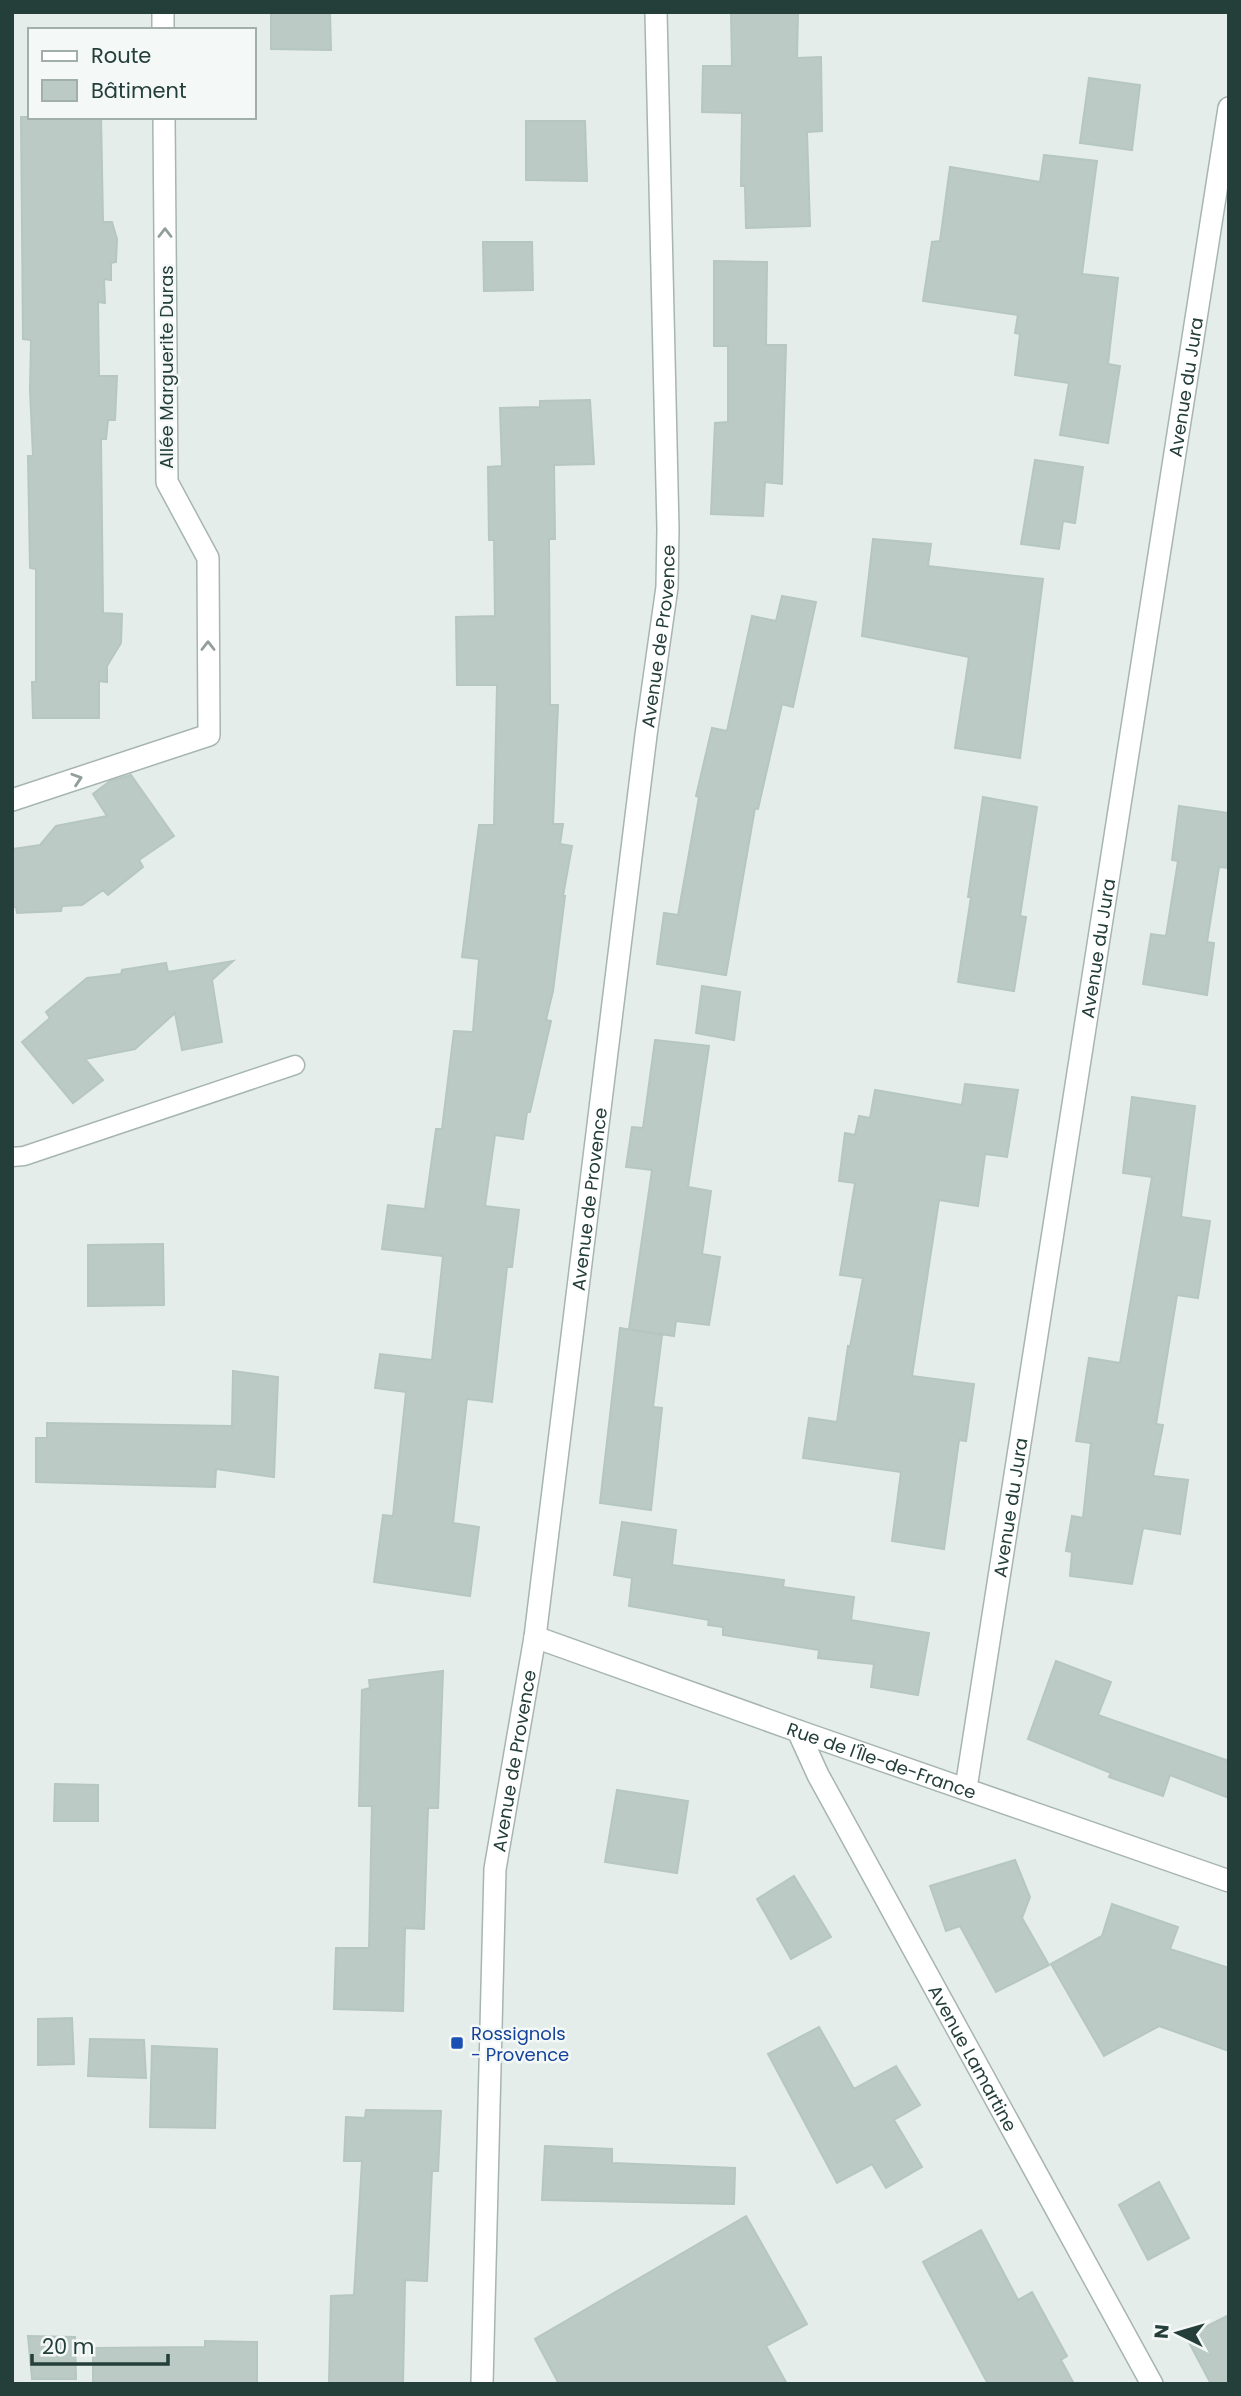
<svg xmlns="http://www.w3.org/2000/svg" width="1241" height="2396" font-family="Poppins,sans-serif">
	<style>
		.building { fill: #bccac6; stroke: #b6c6c1; stroke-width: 2 }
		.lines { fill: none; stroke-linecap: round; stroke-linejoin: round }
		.service-casing { stroke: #a7b5b1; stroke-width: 21 }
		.minor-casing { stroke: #a7b5b1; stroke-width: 24 }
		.service { stroke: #fff; stroke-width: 18 }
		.minor { stroke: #fff; stroke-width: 21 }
		.oneway { stroke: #929e9c }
		.transit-dot { fill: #1a4fb4; stroke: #f4f9f7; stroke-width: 2.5 }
		.labels { text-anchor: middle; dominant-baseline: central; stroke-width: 5; stroke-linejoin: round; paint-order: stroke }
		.street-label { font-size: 18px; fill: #243e39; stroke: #f4f9f7 }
		.transit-label { font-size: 18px; fill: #164399; stroke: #f4f9f7; text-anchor: start }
	</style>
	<rect width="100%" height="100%" fill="#e4ede9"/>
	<path class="building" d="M271,12H330L331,50L271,49Z
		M731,12H798L797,58L821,57L822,131L807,132L810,226L746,228L745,186H741L742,113L702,112L703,66H732Z
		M1089,78L1140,85L1132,150L1080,143Z
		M21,117H101L103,222H112L117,239L116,262L111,263V280L104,279L105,303L98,302L99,376H117L115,420H108L106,439H101L103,613L122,614L121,643L107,666V682L99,681V718H33L32,682H36V569L30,568L28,456H33L30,390L31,340L23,339Z
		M526,121H585L587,181L526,180Z
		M1044,155L1097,161L1082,274L1118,278L1108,364L1120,366L1108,443L1060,435L1069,383L1015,375L1020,334L1015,333L1018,315L923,301L932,242L940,241L950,167L1040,182Z
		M483,242H532L533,290L484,291Z
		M714,261L767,262L766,345H786L782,484L765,482L763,516L711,514L715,423L728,422V346H714Z
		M590,400L594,464L554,465L555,539H549L550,705H558L553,824H563L560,844L572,846L563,896H565L553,991L546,1020L551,1021L530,1112H527L523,1139L495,1135L485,1206L519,1210L512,1267H507L492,1402L467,1399L453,1523L479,1527L470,1596L374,1582L383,1515L393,1516L406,1392L375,1388L380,1354L432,1360L443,1256L382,1249L388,1205L425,1209L436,1129H442L454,1031L473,1032L479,959L462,957L479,825H494L497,685H457L456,617L495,616L494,540H489L488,467L502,466L500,408L540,407V401Z
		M1035,460L1083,467L1075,523L1063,521L1059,549L1021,544Z
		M873,539L931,544L928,566L1043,579L1020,758L955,748L969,657L862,636Z
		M782,596L816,602L793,707L782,704L758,809L755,808L726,975L657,964L664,913L678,915L699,797L696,796L712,728L727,731L752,616L776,621Z
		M131,775L174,836L139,860L143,867L108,895L103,890L82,905L62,906L61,911L17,913L16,907H12V849L40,845L56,826L107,816L93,794L110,781Z
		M983,797L1037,807L1020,916L1026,917L1014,991L958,982L971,897H968Z
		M1179,806L1229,813V868L1219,867L1207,942L1214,943L1207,995L1143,984L1151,934L1166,936L1178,861L1172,860Z
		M233,961L212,980L222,1042L182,1050L175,1013L135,1049L85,1059L103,1080L73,1103L22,1042L50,1018L46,1012L87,978L121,974L122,970L166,963L168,972Z
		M702,986L740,992L734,1040L696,1033Z
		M655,1040L709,1046L688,1187L711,1191L702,1254L720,1257L709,1325L676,1321L674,1336L629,1329L652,1170L626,1167L632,1127L643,1128Z
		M965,1084L1018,1090L1007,1157L985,1154L978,1206L939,1200L912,1376L974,1384L966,1441L959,1440L944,1549L892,1541L901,1472L803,1458L809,1418L837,1422L848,1346L850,1347L863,1278L840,1275L855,1183L839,1181L845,1133L855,1135L859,1116L870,1118L875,1090L962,1105Z
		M1132,1097L1195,1106L1181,1217L1210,1221L1198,1298L1177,1295L1156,1424L1163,1425L1153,1476L1188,1480L1180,1534L1143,1528L1132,1584L1070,1576L1072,1552L1066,1551L1072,1516L1083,1518L1091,1443L1076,1441L1089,1358L1120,1363L1152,1177L1123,1173Z
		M163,1244L164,1305L88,1306V1245Z
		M620,1328L662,1335L653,1407L662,1408L651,1510L600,1503Z
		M233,1371L278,1377L274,1477L216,1469L215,1487L36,1482V1438H47V1423L232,1426Z
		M622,1522L676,1530L672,1565L784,1580L783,1587L854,1597L851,1620L929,1633L918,1695L871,1687L874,1664L818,1658L819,1650L723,1635V1627L708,1625L709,1620L629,1606L632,1578L614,1575Z
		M1056,1661L1111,1682L1098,1715L1229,1761V1798L1170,1775L1163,1796L1109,1777L1111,1773L1028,1739Z
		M443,1671L438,1808H428L424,1929L405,1928L403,2011L334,2009L336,1948H369L372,1806H359L362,1690L370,1688L369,1680Z
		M55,1784L98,1785V1821H54Z
		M617,1790L688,1801L677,1873L605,1862Z
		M1015,1860L1030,1897L1022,1918L1049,1965L996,1992L960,1926L946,1931L930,1886Z
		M794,1876L831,1937L791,1959L757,1899Z
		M1112,1904L1178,1927L1170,1949L1229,1968V2051L1159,2026L1104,2056L1051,1964L1102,1936Z
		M72,2018L74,2064L38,2065V2019Z
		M819,2027L854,2089L896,2066L920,2105L894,2120L922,2167L886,2188L872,2164L837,2183L768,2054Z
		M90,2039L144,2040L146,2078L88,2076Z
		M152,2046L217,2049L215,2128L150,2127Z
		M366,2110L441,2111L438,2171H432L427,2281L405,2280L403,2384H329L331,2296L354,2295L362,2161H344L346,2117L365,2118Z
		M545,2146L612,2149V2163L735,2168L734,2204L542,2200Z
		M1159,2182L1189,2238L1148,2260L1119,2205Z
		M746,2216L807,2324L766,2346L787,2384H559L535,2339Z
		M981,2230L1018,2300L1032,2292L1067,2356L1061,2360L1074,2384H988L923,2262Z
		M1229,2315V2384H1211L1186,2337Z
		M28,2336L75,2337L76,2379H32Z
		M205,2341L257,2342V2384H93V2348L205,2347Z"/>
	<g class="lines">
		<defs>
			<path id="service" d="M12,1157L24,1156L295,1065"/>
			<g id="minor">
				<path d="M163,12V30"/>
				<path d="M12,800L209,735L208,558L167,482L164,117"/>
				<path id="s1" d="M535,1637L798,1731L1229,1881"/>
				<path id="s2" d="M798,1731L818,1775L1152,2384"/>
				<path id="s3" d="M966,1788L1229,108"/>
				<path id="s4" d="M482,2384L495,1869L535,1637L646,735L667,587L668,529L656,12"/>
			</g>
		</defs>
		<use href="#service" class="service-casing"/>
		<use href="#minor" class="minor-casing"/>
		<use href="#service" class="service"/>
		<use href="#minor" class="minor"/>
	</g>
	<defs><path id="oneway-chevron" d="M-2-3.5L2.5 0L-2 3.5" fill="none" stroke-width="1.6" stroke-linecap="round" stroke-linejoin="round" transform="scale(1.75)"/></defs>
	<g class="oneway">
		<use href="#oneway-chevron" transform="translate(165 233) rotate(-90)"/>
		<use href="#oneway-chevron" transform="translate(208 646) rotate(-90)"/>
		<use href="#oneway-chevron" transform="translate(77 779) rotate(-18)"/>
	</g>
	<rect class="transit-dot" x="450" y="2036" width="14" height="14" rx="3.5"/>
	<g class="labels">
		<g class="street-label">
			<text transform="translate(166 367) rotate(-90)">Allée Marguerite Duras</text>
			<text stroke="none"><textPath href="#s3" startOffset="1418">Avenue du Jura</textPath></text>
			<text stroke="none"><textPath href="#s4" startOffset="1759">Avenue de Provence</textPath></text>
			<text stroke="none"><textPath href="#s3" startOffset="850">Avenue du Jura</textPath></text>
			<text stroke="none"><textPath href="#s4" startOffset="1192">Avenue de Provence</textPath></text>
			<text stroke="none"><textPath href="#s3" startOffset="284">Avenue du Jura</textPath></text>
			<text stroke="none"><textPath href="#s1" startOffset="368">Rue de l'Île-de-France</textPath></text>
			<text stroke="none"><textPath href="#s4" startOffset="625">Avenue de Provence</textPath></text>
			<text stroke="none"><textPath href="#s2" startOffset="371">Avenue Lamartine</textPath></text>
		</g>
		<g class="transit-label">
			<text x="471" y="2033">Rossignols<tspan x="471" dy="21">- Provence</tspan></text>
		</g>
	</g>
	<rect width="1241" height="2396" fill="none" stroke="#243e39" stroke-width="28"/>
	<rect x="28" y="28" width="228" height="91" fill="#f4f9f7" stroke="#a1aeab" stroke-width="2"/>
	<rect x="42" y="51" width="35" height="10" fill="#ffffff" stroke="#a1aeab" stroke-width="2"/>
	<text x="91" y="63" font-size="21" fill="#243e39">Route</text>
	<rect x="42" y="80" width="35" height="21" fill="#bccac6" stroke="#a1aeab" stroke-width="2"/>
	<text x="91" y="98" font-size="21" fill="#243e39">Bâtiment</text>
	<g transform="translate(1178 2333) rotate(275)" stroke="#f4f9f7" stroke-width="5" paint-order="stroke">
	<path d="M0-5L12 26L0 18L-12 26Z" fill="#243e39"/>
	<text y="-10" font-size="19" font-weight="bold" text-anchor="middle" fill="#243e39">N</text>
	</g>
	<path d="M32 2354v10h136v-10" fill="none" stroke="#243e39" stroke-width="3.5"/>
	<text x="42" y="2354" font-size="21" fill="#243e39" stroke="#f4f9f7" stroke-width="5" paint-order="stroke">20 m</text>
</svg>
